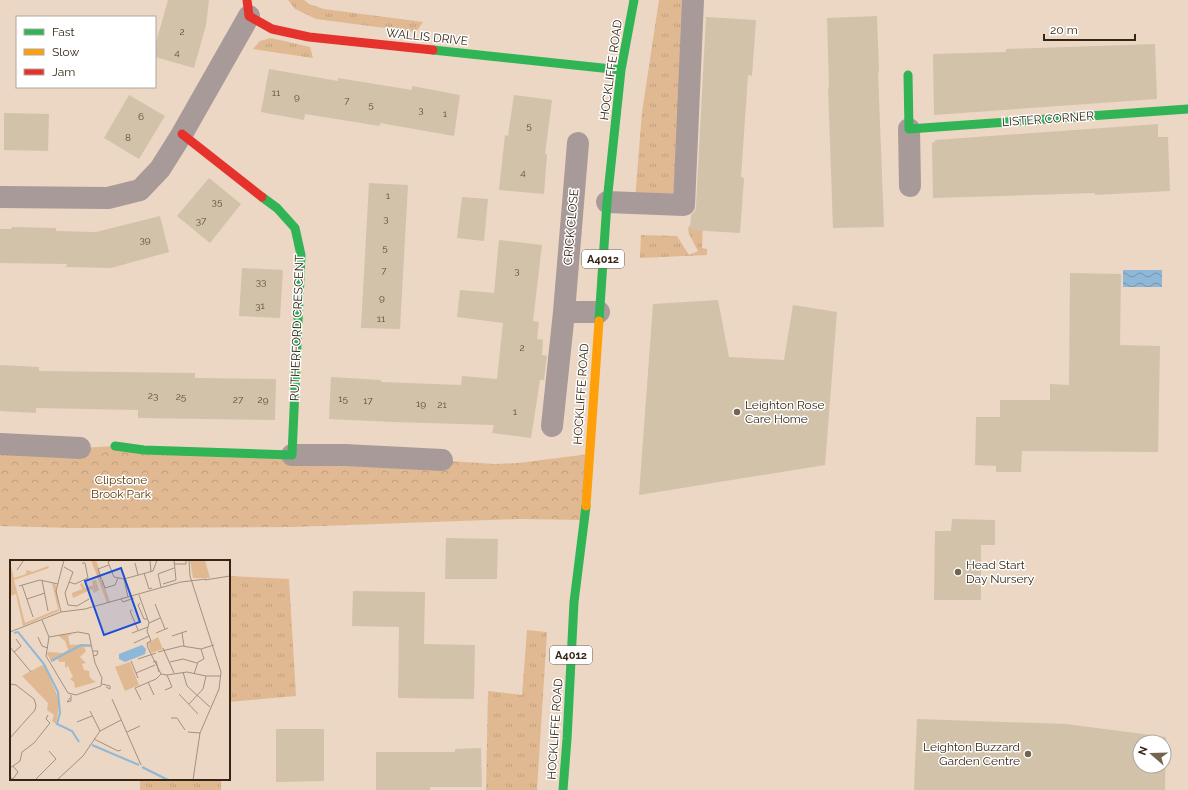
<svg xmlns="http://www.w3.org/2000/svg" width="1188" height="790" font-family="Raleway,sans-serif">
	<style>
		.grass { fill: url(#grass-tufts) }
		.forest { fill: url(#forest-crowns) }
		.water { fill: url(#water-waves) }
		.building { fill: #d2c2aa; fill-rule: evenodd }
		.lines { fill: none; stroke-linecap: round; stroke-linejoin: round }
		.street { stroke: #a99a9a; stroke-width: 22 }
		.fast { stroke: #30b455; stroke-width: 9 }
		.slow { stroke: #ff9f0a; stroke-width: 9 }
		.jam { stroke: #e5322d; stroke-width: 9 }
		.poi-dot { fill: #756352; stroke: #fefffe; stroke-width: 1.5 }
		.labels { text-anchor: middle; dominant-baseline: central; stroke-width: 3; stroke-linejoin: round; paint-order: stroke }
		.number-label { font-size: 10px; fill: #5e4d3a }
		.shield { fill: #fefffe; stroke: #72665a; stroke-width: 1 }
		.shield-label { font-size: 11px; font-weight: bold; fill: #362514 }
		.street-label { font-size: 12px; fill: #362514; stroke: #fefffe }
		.poi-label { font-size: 12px; fill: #362514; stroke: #fefffe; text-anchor: start }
		.park-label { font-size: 12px; fill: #5f3807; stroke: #fefffe }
		.inset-river { fill: none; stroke: #8fb8d8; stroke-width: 2 }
		.inset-road { fill: none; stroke: #a3907e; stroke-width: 1 }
		.view { fill: #1d4ed8; fill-opacity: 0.15; stroke: #1d4ed8; stroke-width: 2 }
		.inset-edge { fill: none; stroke: #362514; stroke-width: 2 }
	</style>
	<defs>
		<pattern id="grass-tufts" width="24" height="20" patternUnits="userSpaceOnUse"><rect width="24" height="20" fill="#e0b993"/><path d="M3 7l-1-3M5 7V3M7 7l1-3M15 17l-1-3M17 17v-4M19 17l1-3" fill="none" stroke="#c19f7e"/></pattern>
		<pattern id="forest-crowns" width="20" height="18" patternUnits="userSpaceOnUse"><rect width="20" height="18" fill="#e0b993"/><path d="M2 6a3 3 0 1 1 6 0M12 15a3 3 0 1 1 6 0" fill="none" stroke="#c19f7e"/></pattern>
		<pattern id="water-waves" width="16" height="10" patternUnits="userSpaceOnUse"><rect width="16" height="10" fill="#8fb8d8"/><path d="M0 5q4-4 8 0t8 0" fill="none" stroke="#7695ae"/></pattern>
	</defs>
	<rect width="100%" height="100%" fill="#ebd7c4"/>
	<path class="grass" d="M288,0H304L309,4L324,9L423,22L416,32L316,19L295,9Z
		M659,0H690L682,193L635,200L642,112Z
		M271,38L310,47L313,58L253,49L260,41Z
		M696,217L703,220L702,248L707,249V255L640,258L641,235L677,236L689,255L698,251L689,234L688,228Z
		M229,576L289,579L296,696L229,702Z
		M527,630L547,632L537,790H486L488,691L522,695Z
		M140,779H221V790H140Z"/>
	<path class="forest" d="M0,445L80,448L115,446L434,460L495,464L518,463L589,454L585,520L519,519L293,527L72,528L0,526Z"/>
	<path class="water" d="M1123,270H1162V287H1123Z"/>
	<path class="building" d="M168,0H209L206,25L194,68L155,57V46Z
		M877,16L879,72H878L884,227L833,228L828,88H829L827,18Z
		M706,17L756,20L752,76L748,75L741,177L744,178L740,233L690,230L691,215L695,211L696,206Z
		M1155,44L1157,99L934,115L933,54L1006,52V49Z
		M269,69L338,81V78L412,90V86L460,95L454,136L380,123V126L305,114L304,120L261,112Z
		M129,95L165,116L139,159L104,138Z
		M514,95L552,100L545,154H547L544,194L499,190L505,135L508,136Z
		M4,113L49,114L48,151L4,150Z
		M1158,124V137H1168L1170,191L1095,195V193L933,198L932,143L935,142V140Z
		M209,178L241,204L210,243L177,216Z
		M369,183L408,185L400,329L361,328Z
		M462,197L488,199L484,241L457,238Z
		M160,216L169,252L111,268L66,267L67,264L0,263V229H11L12,227L56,228V231L96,232Z
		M499,240L542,245L533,321L539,322L537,339L543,340L542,355L547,356L544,380H540L531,438L492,433L494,425L393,422L329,419L331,377L381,380V382L461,385L462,376L497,379L503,323L457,317L460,290L494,293Z
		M242,268L283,270L280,318L239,316Z
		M1070,273L1121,274L1120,345L1160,346L1158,452L1022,451L1021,472H996V466L975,465L976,417H1000V400H1050V384L1069,385Z
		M718,300L729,357L784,360L793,305L837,312L825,465L639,495L653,304Z
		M0,365L39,367V371L195,373V378L276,379L275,420L138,418V410L36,408V413L0,411Z
		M952,519L995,520V545H981V600H934L935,531H951Z
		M446,538L498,539L497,579H445Z
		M353,591L425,592L424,644L475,645L474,699L398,698L399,627L352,626Z
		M917,719L1066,724L1166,737L1165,790H914ZM1140,742H1164V766H1140Z
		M276,729H324V781L276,782Z
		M481,748L482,787H430V790H376V752H455V749Z"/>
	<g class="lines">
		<path class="street" d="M909,129L910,186
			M578,143L564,312H599
			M0,197L108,198L140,190L160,169L182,134L249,16
			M607,202L684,205L693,0
			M552,426L564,312
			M0,444L61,447L80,448
			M292,455H345L442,460"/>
		<path class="fast" d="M433,50L621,70
			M908,75L909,129L1188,109
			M599,321L607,202L621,70L634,0
			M115,446L144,450L292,455L301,255L295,228L277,208L262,197
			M563,790L567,739L574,602L586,506"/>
		<path class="slow" d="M586,506L599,321"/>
		<path class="jam" d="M247,0L249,16L272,29L309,37L433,50
			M182,134L262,197"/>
	</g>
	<g class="poi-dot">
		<circle cx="737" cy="412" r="4"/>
		<circle cx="958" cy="572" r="4"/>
		<circle cx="1028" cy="754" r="4"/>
	</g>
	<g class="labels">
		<g class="number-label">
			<text x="182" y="31">2</text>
			<text x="177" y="52">4</text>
			<text x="276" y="92">11</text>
			<text x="297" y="96">9</text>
			<text x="347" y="100">7</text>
			<text x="371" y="104">5</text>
			<text x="421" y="109">3</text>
			<text x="445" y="113">1</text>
			<text x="141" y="116">6</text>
			<text x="529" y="125">5</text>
			<text x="128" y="137">8</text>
			<text x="523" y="172">4</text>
			<text x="388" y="195">1</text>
			<text x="217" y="201">35</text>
			<text x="386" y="218">3</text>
			<text x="201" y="220">37</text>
			<text x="145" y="239">39</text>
			<text x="385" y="247">5</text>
			<text x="384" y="270">7</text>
			<text x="517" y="270">3</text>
			<text x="261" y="281">33</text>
			<text x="382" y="297">9</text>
			<text x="260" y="305">31</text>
			<text x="381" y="318">11</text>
			<text x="522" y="347">2</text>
			<text x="153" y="395">23</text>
			<text x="181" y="396">25</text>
			<text x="343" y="398">15</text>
			<text x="238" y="399">27</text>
			<text x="263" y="399">29</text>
			<text x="368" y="400">17</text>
			<text x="421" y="403">19</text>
			<text x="442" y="404">21</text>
			<text x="515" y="411">1</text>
		</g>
		<g class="shield">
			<rect x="582" y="250" width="42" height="18" rx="3"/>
			<rect x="550" y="646" width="42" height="18" rx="3"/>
		</g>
		<g class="shield-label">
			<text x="603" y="259">A4012</text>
			<text x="571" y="655">A4012</text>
		</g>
		<g class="street-label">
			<text transform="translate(427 37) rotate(6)">WALLIS DRIVE</text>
			<text transform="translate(611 70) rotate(-82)">HOCKLIFFE ROAD</text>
			<text transform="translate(1048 119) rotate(-4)">LISTER CORNER</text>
			<text transform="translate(571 227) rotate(-85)">CRICK CLOSE</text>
			<text transform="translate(297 328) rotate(-88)">RUTHERFORD CRESCENT</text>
			<text transform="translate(581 394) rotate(-86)">HOCKLIFFE ROAD</text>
			<text transform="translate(555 729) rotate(-86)">HOCKLIFFE ROAD</text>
		</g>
		<g class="poi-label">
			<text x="745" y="405">Leighton Rose<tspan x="745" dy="14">Care Home</tspan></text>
			<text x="966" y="565">Head Start<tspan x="966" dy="14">Day Nursery</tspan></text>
			<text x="1020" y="747" text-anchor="end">Leighton Buzzard<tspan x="1020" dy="14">Garden Centre</tspan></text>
		</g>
		<g class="park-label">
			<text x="121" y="480">Clipstone<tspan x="121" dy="14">Brook Park</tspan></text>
		</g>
	</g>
	<g transform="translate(10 560)">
		<rect width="220" height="220" fill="#ebd7c4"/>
		<path d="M0,3L4,18L16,14L17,10L22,12L38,6L39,8L4,20L15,63L48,49L42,23L46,25L49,51L13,66L6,34L0,36ZM86,20L89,30L84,33L82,29L63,38L62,33L72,29L70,24L72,23L75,28L83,25L82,21Z" fill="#e0b993"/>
		<path d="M81,0H86L100,42L97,43ZM180,0H195L200,18H183ZM62,74L58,76L60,85L81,84V86L74,87L76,91L70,97L76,103L72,104L74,110L79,111L80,118L86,122L65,128L64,122L60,119L63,117L58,106L55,108V102H49L48,99L42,102L37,94L38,92L53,93L58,90L55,81L48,75ZM148,77L153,89L141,93L138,83ZM34,104L50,142L46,164L42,161L44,155L37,150L38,143L12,116Z" fill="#e0b993"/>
		<path d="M120,102L129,125L115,131L105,107Z" fill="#e0b993"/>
		<path d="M132,85L136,89L135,94L115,102L109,99V94Z" fill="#8fb8d8"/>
		<path class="inset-river" d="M4,73L8,72L34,104L48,132L50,153L47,164L62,171L69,182M41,101L71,85L81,86M82,185L129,205M132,207L158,220"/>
		<path class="inset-road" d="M101,0L98,2L104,17L114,19M140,0L141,12M179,0L180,16L211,112L209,129L190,173L183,220M125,3L128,15M164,4H176V0M54,7L63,12L55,33L58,45L67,46L79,39M7,10L14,0M134,13L139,29L142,28M91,19L88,9L99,5M32,20L38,51M92,20L95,28L105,25L108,18M195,20L220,16M59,22L65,24L78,18L75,3H72M153,24L166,20L164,0M12,25L23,57M9,26L30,20L48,24M151,27L148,14L164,8M129,35L139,63L137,71L141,81L137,83L138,88L151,114L157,115L177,112L196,116H211M118,37L114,19L143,11L147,0M17,39L35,33M111,39L113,42L124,38M130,43L128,45L134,59H137M145,44L155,69M122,50L120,51L128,70M51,52L46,31L54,0M32,60L39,77L68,72L79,74L85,103L92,118L91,126L66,135L58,133L36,96L39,77M139,63L150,58M0,72L51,52L75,49L171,22L196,19M122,73L138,67M146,73L158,68M172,73L174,86M162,76L177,71M28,77L32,86L38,88M124,83L139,76M0,87L21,112M153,88L164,113M83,91H88L87,95L83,96M4,92L11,86L6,79M148,92L172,86L191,89L204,85M128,99L146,93M121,101L128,118M143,102L146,101L149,112M160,102L173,99L187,103M173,112L177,126L200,147M126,113L145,105M184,114L188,102L194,99L191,89M138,122L144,135M0,124L6,125L24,139L26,145L25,150L0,178M92,124L100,126V129L96,127M155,130L162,127L157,115M169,134L188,154M60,138L57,142L61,141V135M102,139L131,205M131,140L125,128L146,119L151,114M179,144L193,129L196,116M80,151L90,171M161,158H167L175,170M67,162L82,156M117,172L130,166M178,172L190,173M84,179L108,191L111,190M0,208L10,201L12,192L24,183L40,163L36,159L38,155M0,217L3,219L8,212L3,206M25,220L46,199L39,191M47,220L73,196L90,171L111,160"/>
		<path class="view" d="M111,8L130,62L94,75L75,21Z"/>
		<rect width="220" height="220" class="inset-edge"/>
	</g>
	<rect x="16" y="16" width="140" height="72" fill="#fefffe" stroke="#aea8a0"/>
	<rect x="24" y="29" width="20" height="6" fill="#30b455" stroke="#aea8a0"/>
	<text x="52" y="36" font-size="12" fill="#362514">Fast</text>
	<rect x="24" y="49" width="20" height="6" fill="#ff9f0a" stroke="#aea8a0"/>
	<text x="52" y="56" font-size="12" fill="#362514">Slow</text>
	<rect x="24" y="69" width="20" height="6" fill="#e5322d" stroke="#aea8a0"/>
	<text x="52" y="76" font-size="12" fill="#362514">Jam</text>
	<g transform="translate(1152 754) rotate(290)"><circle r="19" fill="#fefffe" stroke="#aea8a0"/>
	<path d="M0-3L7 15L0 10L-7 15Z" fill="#756352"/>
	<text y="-6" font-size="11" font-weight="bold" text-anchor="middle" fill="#362514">N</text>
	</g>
	<path d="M1044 34v6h91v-6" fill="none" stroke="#362514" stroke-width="2"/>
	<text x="1050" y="34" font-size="12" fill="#362514" stroke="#fefffe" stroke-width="3" paint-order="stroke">20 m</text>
</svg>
